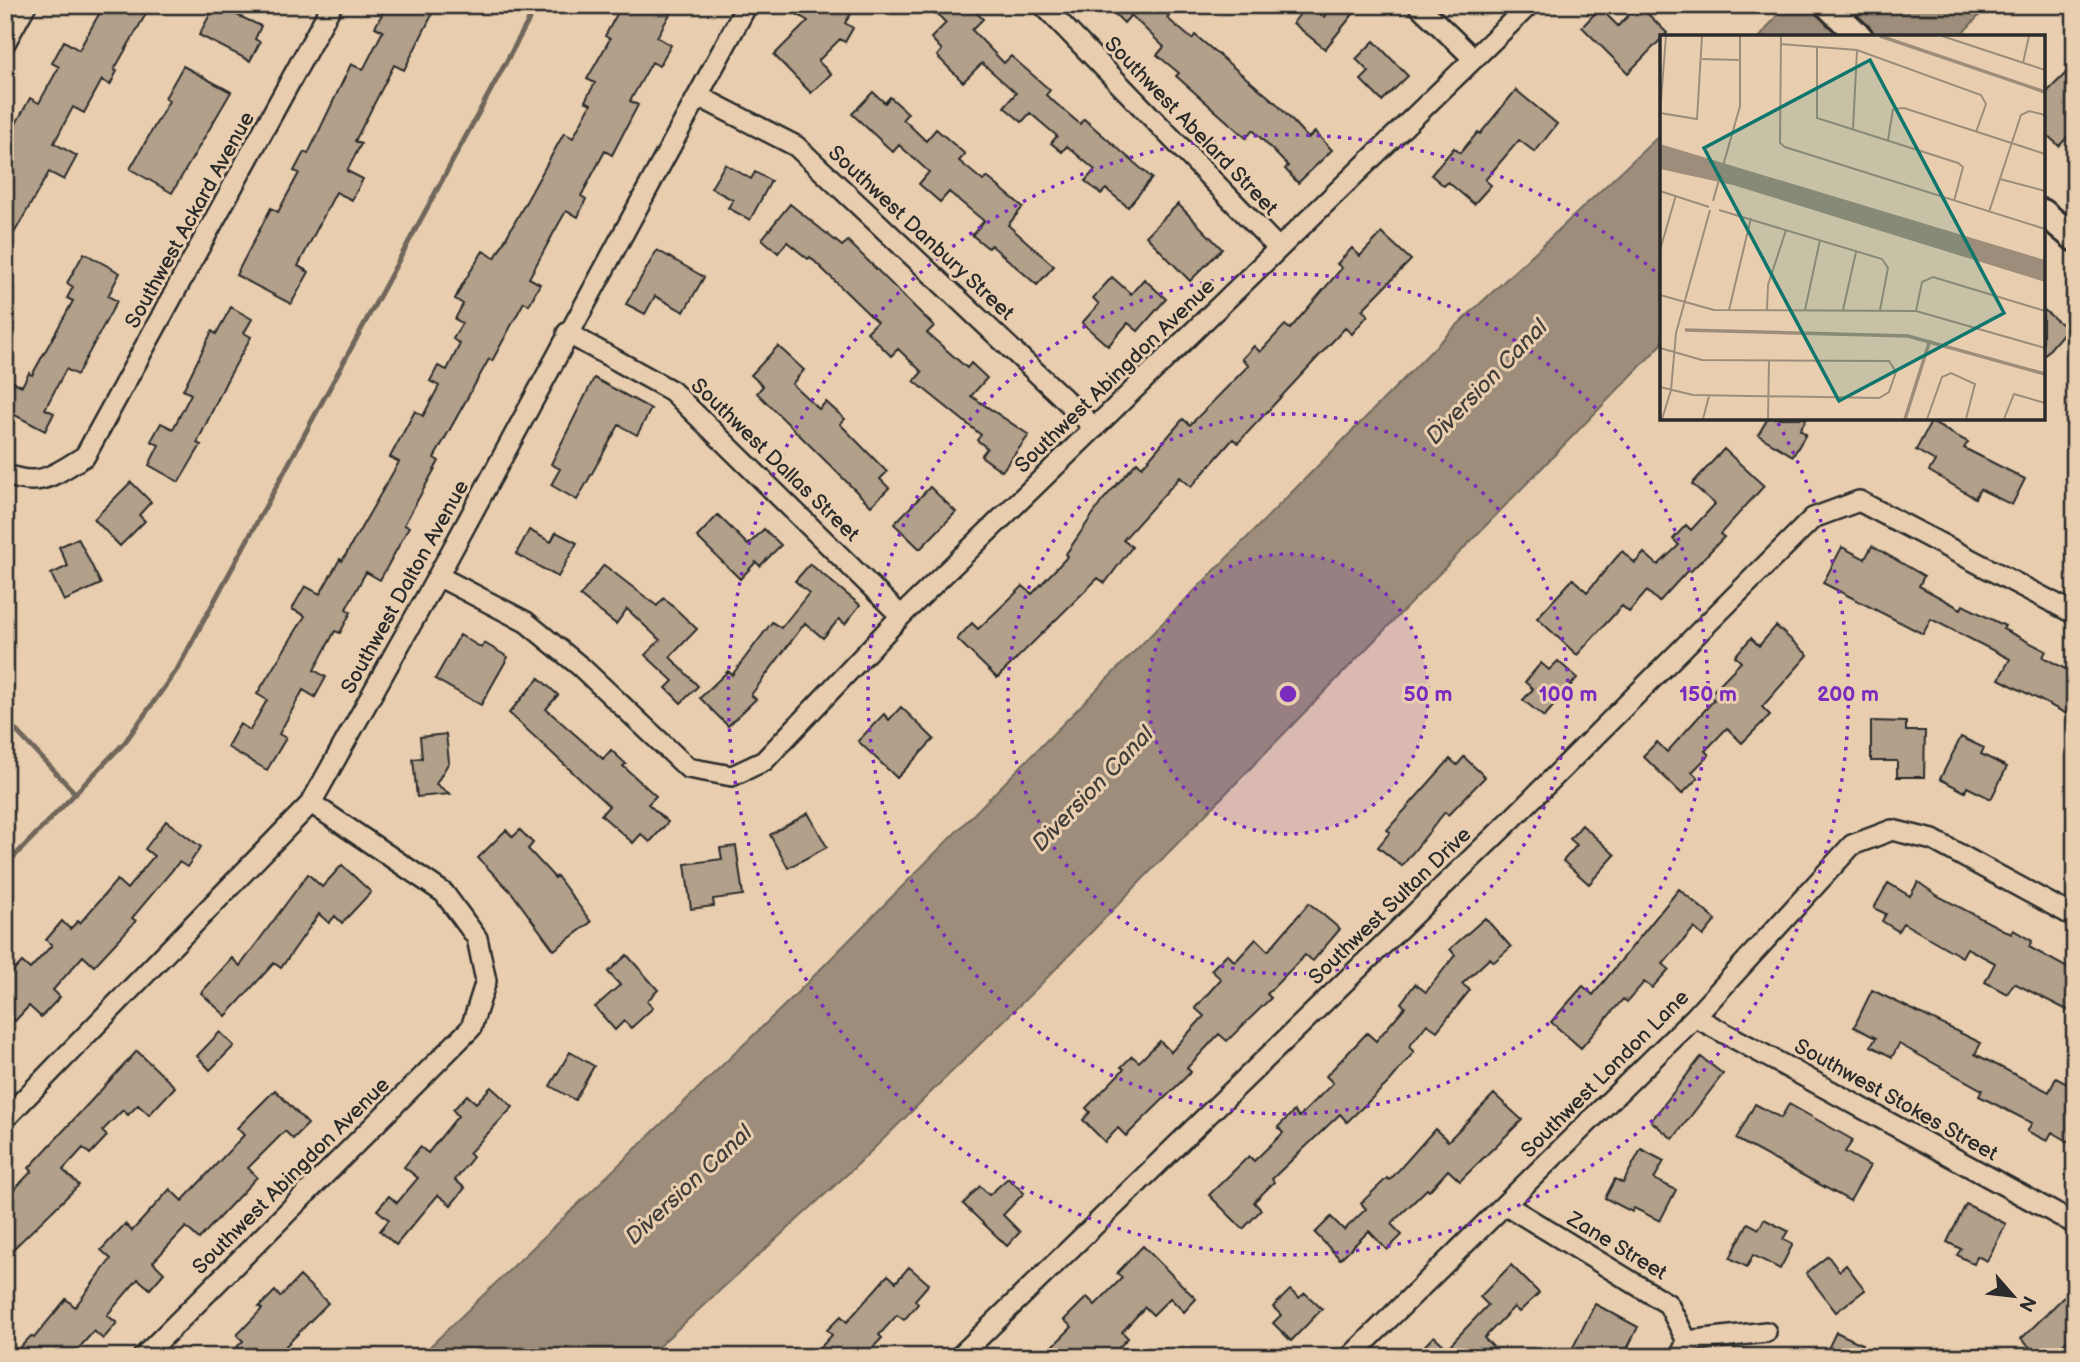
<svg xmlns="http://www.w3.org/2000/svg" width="2080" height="1362" font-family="'Balsamiq Sans',sans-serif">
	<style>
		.water { fill: #9d8d7a; stroke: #6f665a; stroke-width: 2 }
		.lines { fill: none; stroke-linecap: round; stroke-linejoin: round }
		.stream { stroke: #6f665a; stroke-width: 5 }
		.building { fill: #b3a08b; stroke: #2b2b2b; stroke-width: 2 }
		.minor-casing { stroke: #2b2b2b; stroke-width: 24 }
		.tertiary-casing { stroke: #2b2b2b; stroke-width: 30 }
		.minor { stroke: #e8ceaf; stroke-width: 19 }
		.tertiary { stroke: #e8ceaf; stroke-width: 24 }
		.ring { fill: none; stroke: #7b2cbf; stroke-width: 3.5; stroke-dasharray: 3.5 7 }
		.labels { text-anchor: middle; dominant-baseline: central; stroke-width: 6; stroke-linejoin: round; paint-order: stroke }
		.street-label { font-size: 21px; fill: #2b2b2b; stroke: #e8ceaf }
		.water-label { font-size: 23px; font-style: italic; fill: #423f3b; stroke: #e8ceaf }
		.inset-river { fill: none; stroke: #9d8d7a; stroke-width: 3.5 }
		.inset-road { fill: none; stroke: #9c8d7a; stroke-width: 2 }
		.view { fill: #0f766e; fill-opacity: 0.15; stroke: #0f766e; stroke-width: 3.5 }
		.inset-edge { fill: none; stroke: #2b2b2b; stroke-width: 3.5 }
		.centre { fill: #7b2cbf; stroke: #e8ceaf; stroke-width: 3.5 }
		.ring-label { font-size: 21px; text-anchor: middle; font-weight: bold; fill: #7b2cbf; stroke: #e8ceaf; stroke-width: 6; stroke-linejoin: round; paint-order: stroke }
	</style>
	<rect width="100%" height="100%" fill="#e8ceaf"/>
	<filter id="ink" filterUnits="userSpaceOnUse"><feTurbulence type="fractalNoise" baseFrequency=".0143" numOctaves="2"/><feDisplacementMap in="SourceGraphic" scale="14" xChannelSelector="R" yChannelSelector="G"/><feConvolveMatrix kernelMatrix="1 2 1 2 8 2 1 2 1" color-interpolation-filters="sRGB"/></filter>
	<g filter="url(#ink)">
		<path class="water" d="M1785,5H1989L1959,37H1760Z
			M1662,133V344L1041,984L854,1168L647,1357H419L790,1000L1453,329Z"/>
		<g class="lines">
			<path class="stream" d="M5,719L76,794
				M5,866L125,742L178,668L537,5"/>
		</g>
		<path class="building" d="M104,5H151L114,70L117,71L110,85L102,80L84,113L73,107L54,143L77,156L64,180L49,172L5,249V144L30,98L39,103L59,67L52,63L64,41L79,50Z
			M215,5L261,26L255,39L260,42L250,61L199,35Z
			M387,5H437L404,70L394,65L355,141L361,144L347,171L363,179L352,200L336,192L298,266L309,272L291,304L236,275L271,208L278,212L299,173L294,171L304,152L308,154L351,64L363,70L383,31L375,27Z
			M622,5H675L657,37L671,45L659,66L652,62L630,101L638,105L612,155L605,151L581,196L586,199L578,217L566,211L553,234L529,278L540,284L529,305L524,302L492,361L489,359L434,458L439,461L404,525L409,527L380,580L366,572L346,609L351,612L340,633L335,631L314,670L326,677L315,697L303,690L279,734L286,738L267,770L227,747L240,724L250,730L267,700L257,694L305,616L292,609L305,586L320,594L340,559L342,561L399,462L390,457L415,411L423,416L439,386L430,381L438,366L447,370L460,344L453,339L462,323L455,319L463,304L455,299L462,285L483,251L495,258L564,133L573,138L591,104L585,101L595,83L587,79L610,39L605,36Z
			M782,5H841L852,12L845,23L853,28L845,42L840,39L818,61L831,74L811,93L774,55L808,21Z
			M929,5H968L983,19L972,30L1004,63L1011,56L1050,90L1046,95L1080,124L1084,119L1152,178L1128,207L1106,189L1101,194L1085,181L1095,170L1067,146L1062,152L1051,143L1057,136L1030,113L1022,122L1004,107L1016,93L982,63L963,82L937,56L942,50L931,38L946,23Z
			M1106,5H1158L1169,16L1167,18L1192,39L1195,35L1276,103L1308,138L1315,132L1332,150L1298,183L1285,169L1288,166L1253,130L1246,138L1176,76L1179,73L1157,55L1164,47L1131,15L1124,23Z
			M1307,5L1324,17L1334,5H1345L1354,13L1325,49L1293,23Z
			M1639,5L1667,33L1628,73L1582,27L1600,8L1618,26Z
			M1374,41L1408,76L1382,101L1361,80L1369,72L1356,59Z
			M183,66L231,92L172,193L130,169L169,101L165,98Z
			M2066,73L2075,82V129L2059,146L2043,131V96Z
			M1516,90L1557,124L1535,152L1519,140L1485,180L1491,185L1474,204L1448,182L1444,186L1431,175L1454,148L1460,153L1478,132L1480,134Z
			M873,92L885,103L890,97L908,113L903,119L926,141L936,129L965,154L959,161L983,181L987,177L1023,207L1008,225L1054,266L1037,285L991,245L988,248L972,235L984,221L949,192L940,202L919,184L929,172L899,145L893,152L852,114Z
			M725,164L751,179L755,172L771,181L750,220L728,208L733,200L711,188Z
			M790,204L842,246L848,241L934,326L927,333L967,368L971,363L987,378L971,396L1029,435L1002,471L981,456L987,448L977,440L981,435L914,381L922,372L898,349L891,356L867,332L877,322L810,257L808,259L787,242L778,253L762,239Z
			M1178,204L1222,249L1190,281L1146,236Z
			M1382,233L1411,260L1362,310L1368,315L1352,334L1345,328L1238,443L1233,439L1191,487L1180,477L1123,540L1132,547L1105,583L1098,578L997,678L957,639L972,623L978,629L1023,586L1032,594L1068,556L1066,554L1102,501L1137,462L1142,467L1183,419L1190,425L1249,365L1242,359L1254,346L1260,352L1285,325L1290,329L1342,268L1337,264L1352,248L1360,256Z
			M657,250L704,277L684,312L655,296L645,314L626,304Z
			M84,253L120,273L108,296L117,301L77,375L66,369L45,409L54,413L45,431L9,412L13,403L5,397L13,382L22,386L29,373L32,375L73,301L67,298L73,287L67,283Z
			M1112,277L1131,294L1144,279L1166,299L1138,331L1128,323L1108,346L1082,323L1099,304L1093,298Z
			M231,307L252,319L244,333L251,337L226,382L197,443L201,445L179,482L149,465L159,445L151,441L161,423L173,429L191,394L183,390L212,331L216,334Z
			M2043,309L2067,329L2043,357Z
			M778,346L804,370L792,384L819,409L826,402L845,419L840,424L887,472L880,479L889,488L871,506L757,393L763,386L751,375Z
			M594,378L651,409L637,435L619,425L577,500L551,485L560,469L551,464Z
			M1768,418H1807L1800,430L1806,434L1793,456L1758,435Z
			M1931,422L1968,442L1964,448L2025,479L2012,505L1980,489L1975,498L1929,471L1935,461L1916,450Z
			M1724,449L1764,486L1720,534L1724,537L1690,572L1688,570L1659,602L1647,591L1629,612L1622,606L1577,655L1537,618L1573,579L1587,592L1622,551L1635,563L1644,553L1658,565L1679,545L1673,539L1686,525L1691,530L1715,504L1692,484Z
			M131,482L151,502L139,515L145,521L120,546L94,519Z
			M930,487L956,512L920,549L894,524Z
			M718,515L748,545L764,529L781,545L760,566L756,562L740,579L697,537Z
			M529,530L551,542L556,532L577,543L558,577L516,554Z
			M78,538L101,584L64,601L51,574L68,566L59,547Z
			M1872,546L1924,576L1919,586L1961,609L1963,605L2005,626L2003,629L2046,651L2043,657L2075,674V718L1999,679L2010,659L1931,619L1923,634L1823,583L1842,547L1865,559Z
			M810,564L860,605L845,624L839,619L823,638L805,623L751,695L756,699L728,726L700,698L728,671L732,675L772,622L781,628L809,593L795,581Z
			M604,565L657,606L664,598L697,629L670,657L698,686L681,703L666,688L673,681L645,655L660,640L627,609L616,624L580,596Z
			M1776,626L1808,655L1762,707L1770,715L1742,743L1727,728L1705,751L1709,755L1692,772L1698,778L1682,794L1643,756L1657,742L1667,752L1714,700L1709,695L1741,662L1735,656L1751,638L1759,646Z
			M460,635L482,648L484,643L508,657L481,705L435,679Z
			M1558,661L1577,678L1544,717L1523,700L1533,689L1525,682L1541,663L1549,670Z
			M539,678L558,695L546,709L603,759L611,750L626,764L623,766L656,796L648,804L668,822L650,842L641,834L633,843L601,815L609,806L509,713Z
			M901,707L934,739L897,778L858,741L884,714L889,720Z
			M1871,721L1906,722V731H1925L1924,777H1897V761H1871Z
			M446,734L449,762L436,784L450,794L417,797L413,759L422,758L420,737Z
			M1961,737L1984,748L1981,754L2007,767L1991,799L1967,787L1965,792L1940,779Z
			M1464,757L1485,777L1448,815L1445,812L1402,866L1378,847L1390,832L1387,830L1450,759L1457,765Z
			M808,813L827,847L788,868L770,835Z
			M166,821L201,847L187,867L179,862L132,918L136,921L94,966L83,956L53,990L60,997L41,1017L29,1006L15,1021L5,1012V980L22,962L30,969L52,945L46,940L62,921L70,929L78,921L80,923L117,880L127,889L154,856L145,849Z
			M1582,825L1615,855L1589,884L1563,861L1577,845L1570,839Z
			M506,830L513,837L520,830L533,843L528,849L555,878L557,876L591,922L554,950L512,893L478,858Z
			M736,846L743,895L713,899L714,906L691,909L685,864L722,859L720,848Z
			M342,865L371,892L342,923L335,916L329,923L319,914L281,968L274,963L226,1016L201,993L232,958L240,966L308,874L322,887Z
			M1918,882L1938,896L2011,934L2013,930L2032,941L2029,947L2075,972V1014L2014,983L2007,994L1985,982L1995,963L1967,948L1962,957L1903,923L1898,931L1882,921L1886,914L1874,908L1888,883L1910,896Z
			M1679,889L1716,920L1703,936L1694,928L1663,964L1669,969L1652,988L1644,982L1627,1002L1623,999L1581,1048L1551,1022L1583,986L1593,995Z
			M1309,903L1340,929L1313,961L1305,955L1267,994L1271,998L1227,1041L1219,1034L1187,1068L1191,1072L1126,1136L1118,1128L1105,1142L1083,1120L1090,1112L1086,1108L1124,1069L1121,1067L1132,1056L1139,1062L1160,1041L1171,1052L1204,1016L1195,1008L1221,979L1211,970L1227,954L1235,962L1256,939L1268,951Z
			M1485,918L1511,947L1494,962L1490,958L1462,984L1470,990L1437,1031L1427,1024L1409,1047L1414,1052L1390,1081L1347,1122L1340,1114L1272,1179L1274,1182L1254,1202L1261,1210L1243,1229L1209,1195L1249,1156L1254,1161L1283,1133L1278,1127L1294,1111L1299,1117L1333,1083L1326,1076L1367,1033L1376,1041L1405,1007L1401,1003L1415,984L1426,992L1455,955L1450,949Z
			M627,955L658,990L647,1001L653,1008L631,1028L624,1021L615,1030L595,1007L620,985L608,972Z
			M1872,990L1981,1043L1975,1054L2049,1092L2056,1078L2075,1088V1145L2052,1132L2047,1141L2027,1131L2032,1123L1979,1096L1982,1090L1899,1044L1892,1057L1871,1046L1876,1038L1854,1027Z
			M220,1032L234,1046L210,1070L197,1056Z
			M137,1051L175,1087L149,1115L138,1105L128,1115L123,1110L102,1131L107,1136L90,1154L83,1148L63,1170L79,1185L5,1257V1199L32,1171L29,1168Z
			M570,1052L594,1066L575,1100L550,1086Z
			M1701,1057L1723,1074L1673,1139L1651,1121Z
			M491,1087L513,1107L469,1153L473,1157L455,1180L465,1188L451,1205L438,1195L396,1245L380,1231L389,1220L377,1210L389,1196L397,1203L418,1178L404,1167L420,1147L428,1153L458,1116L453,1110L467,1095L476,1103Z
			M275,1090L308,1124L293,1139L285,1131L248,1168L257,1177L199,1239L186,1227L153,1262L164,1273L150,1289L138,1279L107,1315L117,1323L103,1339L94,1331L71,1357H11L31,1336L34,1338L66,1299L75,1307L111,1259L101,1250L125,1224L132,1231L170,1189L182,1201L244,1135L237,1128Z
			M1494,1094L1522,1120L1460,1181L1448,1170L1429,1191L1427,1189L1391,1224L1402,1235L1387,1250L1369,1231L1340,1259L1315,1233L1331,1217L1344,1230L1366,1209L1361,1203L1387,1178L1390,1180L1435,1129L1448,1141Z
			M1755,1104L1781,1118L1789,1104L1853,1140L1845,1152L1870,1166L1850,1201L1736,1139Z
			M1641,1149L1664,1161L1654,1179L1676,1190L1660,1221L1634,1208L1632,1212L1605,1198L1615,1179L1623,1183Z
			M1008,1178L1024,1193L1003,1215L1020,1232L1007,1246L963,1204L980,1186L989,1195Z
			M1966,1204L2006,1224L1987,1261L1977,1256L1974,1264L1957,1255L1961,1249L1947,1242Z
			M1764,1219L1788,1231L1783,1239L1793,1244L1780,1269L1753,1255L1747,1267L1730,1258L1748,1223L1759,1229Z
			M1143,1246L1196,1299L1184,1312L1170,1298L1153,1315L1145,1307L1122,1332L1128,1338L1110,1357H1042L1072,1327L1064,1320L1087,1297L1095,1305L1122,1278L1117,1273Z
			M1828,1256L1839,1271L1846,1265L1865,1290L1836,1312L1806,1273Z
			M1511,1265L1539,1293L1519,1312L1514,1307L1484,1338L1504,1357H1414L1434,1336L1447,1348L1488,1305L1480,1297Z
			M909,1267L929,1284L915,1300L918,1304L904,1320L897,1315L879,1335L882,1338L864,1357H829L820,1348L832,1335L827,1330L841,1316L847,1322L888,1275L896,1282Z
			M300,1276L328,1303L275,1357H227L243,1341L237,1335L262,1309L259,1307L275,1291L280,1297Z
			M2075,1286V1331L2051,1357H2040L2021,1339Z
			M1290,1290L1299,1298L1305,1293L1322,1309L1291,1341L1273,1323L1281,1315L1273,1307Z
			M1595,1304L1638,1327L1623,1357H1568Z
			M1836,1332L1862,1344L1856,1357H1824Z"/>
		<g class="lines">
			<defs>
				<path id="minor" d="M1043,5L1278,248
					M1418,5L1474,59
					M5,43L26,5
					M698,96L796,146L1095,428
					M567,333L672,391L901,616
					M5,474C40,489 55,474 85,456L332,5
					M438,576L526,622L581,667L688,768L732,776L764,761L901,616L1529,5
					M1695,1017L2075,1224
					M5,1119L311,803L438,576L747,5
					M1506,1205L1668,1304L1687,1341
					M1687,1341L1766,1332
					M143,1357L471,1028L486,981L477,938L444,893L311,803
					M959,1357L1505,826L1813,518L1859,501L2075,614
					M1350,1357L1695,1017L1852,845L1892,830L1933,840L2075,917
					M1680,1357L1687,1341"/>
				<path id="tertiary" d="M1827,5L1860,37
					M2043,212L2075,239"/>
			</defs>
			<use href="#minor" class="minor-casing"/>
			<use href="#tertiary" class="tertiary-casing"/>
			<use href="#minor" class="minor"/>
			<use href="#tertiary" class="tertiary"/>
		</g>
	</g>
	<circle cx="1288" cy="694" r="140" fill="#7b2cbf" fill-opacity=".12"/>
	<g class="ring">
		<circle cx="1288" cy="694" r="140"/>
		<circle cx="1288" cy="694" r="280"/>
		<circle cx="1288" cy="694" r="420"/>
		<path d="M1778 423A560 560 0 1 1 1659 275"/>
	</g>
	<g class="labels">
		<g class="street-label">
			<text transform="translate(1191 126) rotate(46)">Southwest Abelard Street</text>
			<text transform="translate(190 220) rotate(-61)">Southwest Ackard Avenue</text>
			<text transform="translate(921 233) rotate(43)">Southwest Danbury Street</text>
			<text transform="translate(1115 376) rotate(-44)">Southwest Abingdon Avenue</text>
			<text transform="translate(775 460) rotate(44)">Southwest Dallas Street</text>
			<text transform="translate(405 587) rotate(-61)">Southwest Dalton Avenue</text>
			<text transform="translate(1390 906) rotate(-44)">Southwest Sultan Drive</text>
			<text transform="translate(1605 1074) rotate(-45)">Southwest London Lane</text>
			<text transform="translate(1896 1100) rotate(29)">Southwest Stokes Street</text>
			<text transform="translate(291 1176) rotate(-45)">Southwest Abingdon Avenue</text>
			<text transform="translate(1617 1246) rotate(31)">Zane Street</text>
		</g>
		<g class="water-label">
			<text transform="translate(1487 382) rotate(-46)">Diversion Canal</text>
			<text transform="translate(1093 789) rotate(-46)">Diversion Canal</text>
			<text transform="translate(689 1185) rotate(-43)">Diversion Canal</text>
		</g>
	</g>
	<g transform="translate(1660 35)">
		<rect width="385" height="385" fill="#e8ceaf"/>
		<path d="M0,109L385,225V247L73,150L0,134Z" fill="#9d8d7a"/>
		<path class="inset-river" d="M220,1L385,57M25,295L248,301L385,339M245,384L270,305"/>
		<path class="inset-road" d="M121,1L120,108L125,112L385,194M282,1L385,35M120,9L197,15L321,60L326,69L316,97M157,11V83L298,128L303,132L294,166M42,24L80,25M363,28L369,1M233,74L244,73L385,119M0,78L37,84L42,1M0,78L6,1M193,94L197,15M228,105L233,74M340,144L385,156M0,156L49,172M53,166L80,71V1M59,175L222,224L228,233L220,275M329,177L361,80L369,76L385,80M0,215L16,160M0,260L54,275L256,276L385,313M69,275L91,183M107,275L108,250L126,195M145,275L160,205M183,275L196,217M256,276L262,247L273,242L385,276M0,313L42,325L229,326L236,337L229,357L219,363L33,360L0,352M2,384L11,355L16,298L50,175M43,384L49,361M108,384L109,326M267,384L282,342L291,338L315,349L306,384M344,384L354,359L385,368"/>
		<path class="view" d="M210,25L344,278L179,366L44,113Z"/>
		<rect width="385" height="385" class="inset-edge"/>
	</g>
	<circle cx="1288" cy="694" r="10" class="centre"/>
	<g class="ring-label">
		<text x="1428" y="701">50 m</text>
		<text x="1568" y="701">100 m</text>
		<text x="1708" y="701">150 m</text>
		<text x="1848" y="701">200 m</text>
	</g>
	<rect width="2080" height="1362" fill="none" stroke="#e8ceaf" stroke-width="28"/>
	<rect x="14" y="14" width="2052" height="1334" fill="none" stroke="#2b2b2b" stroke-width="2.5" filter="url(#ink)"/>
	<g transform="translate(2013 1296) rotate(118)" stroke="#e8ceaf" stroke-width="5" paint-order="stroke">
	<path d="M0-5L12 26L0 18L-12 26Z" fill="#2b2b2b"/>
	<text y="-10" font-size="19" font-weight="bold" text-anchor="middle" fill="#2b2b2b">N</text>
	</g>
</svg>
